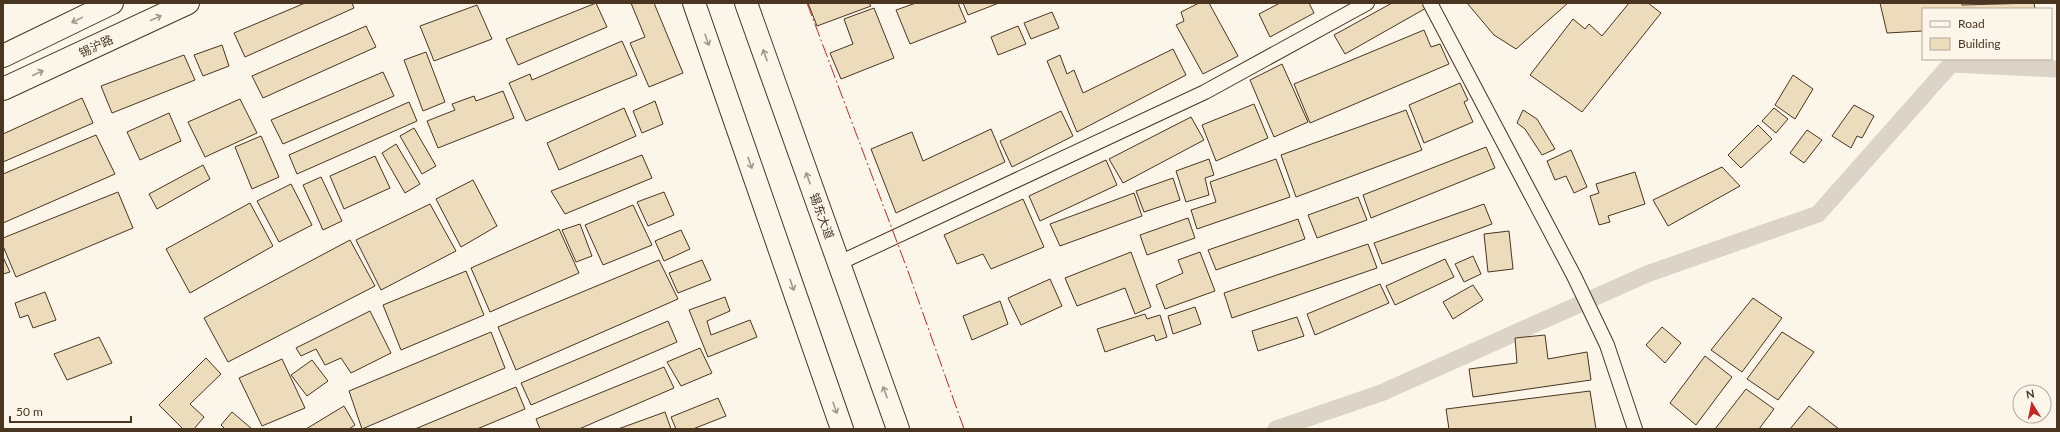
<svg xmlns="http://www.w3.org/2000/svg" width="2060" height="432" font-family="Lato,'Noto Sans SC',sans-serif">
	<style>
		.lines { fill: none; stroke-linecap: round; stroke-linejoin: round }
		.canal { stroke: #dcd4c6; stroke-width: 17 }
		.building { fill: #ecdcbc; stroke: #4a3520 }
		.minor-casing { stroke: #4a3520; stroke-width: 16 }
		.primary-casing { stroke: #4a3520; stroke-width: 24 }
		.minor { stroke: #fbf6e9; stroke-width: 14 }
		.primary { stroke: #fbf6e9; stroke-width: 22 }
		.power { stroke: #c62828; stroke-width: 1; stroke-dasharray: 14 3 2 3; stroke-linecap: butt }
		.oneway { stroke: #a29684 }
		.labels { text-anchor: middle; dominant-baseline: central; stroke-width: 3; stroke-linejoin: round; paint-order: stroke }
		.street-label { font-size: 12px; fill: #4a3520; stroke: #fbf6e9 }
	</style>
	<rect width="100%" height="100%" fill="#fbf6e9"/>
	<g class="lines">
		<path class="canal" d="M1276,429L1381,393L1647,274L1818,214L1951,64L2057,69"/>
	</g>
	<path class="building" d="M305,3H352L354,8L245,57L234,33Z
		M596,3L607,27L518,65L506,39Z
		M631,3H654L683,73L649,87L630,43L645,37Z
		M808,3H869L871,6L817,26Z
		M916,3H958L966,22L910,44L896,10Z
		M963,3H999L968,15Z
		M1199,3H1209L1238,56L1203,74L1176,25L1184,21L1181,12Z
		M1280,3H1309L1314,13L1270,37L1259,14Z
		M1392,3H1425L1428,7L1345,54L1334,35Z
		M1467,3H1568L1516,49L1494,35Z
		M1629,3H1648L1661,13L1582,112L1530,75L1573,19L1585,29L1589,24L1602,36Z
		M1880,3H1962V5L2034,3L2035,9H1923V31L1887,33Z
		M477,5L492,39L434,61L420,26Z
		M874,8L894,58L841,79L830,53L853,44L844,19Z
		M1052,12L1059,28L1031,39L1024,23Z
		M366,26L376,47L263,98L252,76Z
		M1018,26L1026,44L998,55L991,37Z
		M1424,30L1431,47L1440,44L1449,64L1310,123L1294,84Z
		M622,41L637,75L526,121L509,83L530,74L532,80Z
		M222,45L229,66L203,76L194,55Z
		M1173,49L1186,75L1077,132L1047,61L1060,55L1067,74L1074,70L1083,93Z
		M426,52L445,102L423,111L404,60Z
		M184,55L195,80L112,113L101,86Z
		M1282,64L1308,122L1274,137L1250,80Z
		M383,72L394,96L283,144L271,120Z
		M1793,75L1813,89L1795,119L1775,105Z
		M1460,83L1468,100L1464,102L1473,122L1424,143L1409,105Z
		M503,91L514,118L438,148L427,121L455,110L452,104L474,96L476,101Z
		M82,98L93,123L3,162V134Z
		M240,99L257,133L205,157L188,122Z
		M655,101L663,124L642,133L633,111Z
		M409,102L417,121L297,174L289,155Z
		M1254,104L1268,138L1216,161L1202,125Z
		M1854,105L1874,116L1862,138L1857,136L1851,148L1832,136Z
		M624,108L636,136L559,170L547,143Z
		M1774,108L1788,119L1776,133L1762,121Z
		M1406,110L1422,150L1296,197L1281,155Z
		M1523,110L1537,119L1555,149L1542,155L1525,129L1517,123Z
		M1061,111L1073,136L1012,167L1000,141Z
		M169,113L181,141L140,160L127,132Z
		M1191,117L1204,140L1123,183L1109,159Z
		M1758,125L1772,139L1741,168L1728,155Z
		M414,128L436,166L422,174L400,136Z
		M991,129L1005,162L896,213L871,149L912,132L923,161Z
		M1807,130L1822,140L1804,163L1790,153Z
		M96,135L115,174L3,223V174Z
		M261,136L279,177L252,189L235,147Z
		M396,144L420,184L405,193L382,153Z
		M1486,147L1495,168L1371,218L1363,195Z
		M1571,150L1587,187L1574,193L1566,176L1555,180L1547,161Z
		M642,155L652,178L565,214L551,191Z
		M375,156L390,188L344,209L330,176Z
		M1209,159L1214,175L1205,178L1209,195L1186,202L1176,171Z
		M1276,159L1290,197L1197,229L1191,210L1216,202L1210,182Z
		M1106,160L1117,185L1040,221L1029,196Z
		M203,165L210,179L157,209L149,194Z
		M1722,167L1740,186L1668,226L1653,200Z
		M1635,172L1645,204L1608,216L1610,222L1599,225L1590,196L1599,193L1596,184Z
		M321,177L342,221L323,230L303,185Z
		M1173,178L1180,200L1144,212L1136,191Z
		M473,180L497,226L461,247L436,199Z
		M291,184L312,225L279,242L257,201Z
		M118,192L133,228L16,277L3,246V238Z
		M664,192L674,215L648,226L637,202Z
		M1134,193L1142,216L1060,246L1050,224Z
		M1358,197L1367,220L1317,238L1308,215Z
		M1023,199L1044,247L991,269L983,254L957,264L944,235Z
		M250,203L273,246L190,293L166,249Z
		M430,204L456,251L381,290L356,240Z
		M1484,204L1492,224L1382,264L1374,243Z
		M633,205L652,245L603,265L585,225Z
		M1188,218L1195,238L1147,255L1140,235Z
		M1298,219L1305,239L1216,270L1208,250Z
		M580,224L592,256L576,262L562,230Z
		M559,229L579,273L490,312L471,268Z
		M681,230L690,249L664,261L655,241Z
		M1509,231L1513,269L1488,272L1484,234Z
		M350,240L375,286L228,362L204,318Z
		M1368,244L1377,268L1232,318L1224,293Z
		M1131,252L1151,307L1135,314L1125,288L1077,306L1065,278Z
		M1200,252L1215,291L1165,309L1156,285L1183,273L1178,260Z
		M1473,256L1481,274L1464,282L1455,264Z
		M3,257L10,272L3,274Z
		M1445,259L1454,277L1395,305L1386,286Z
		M659,260L678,299L516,370L498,327Z
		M702,260L711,280L678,293L669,273Z
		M466,271L484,315L401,350L383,305Z
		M1050,279L1062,306L1021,325L1008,298Z
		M1380,284L1389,303L1315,335L1307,314Z
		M1473,285L1483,300L1453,319L1443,302Z
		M45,292L56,320L33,328L28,315L20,318L15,303Z
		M725,297L730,311L707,321L711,335L750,320L757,337L708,357L689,310Z
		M1753,298L1782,318L1742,372L1711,350Z
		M1000,301L1008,324L972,340L963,316Z
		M1195,307L1201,324L1173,334L1168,316Z
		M370,311L391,353L351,373L341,358L325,365L316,349L301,356L296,348Z
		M1145,314L1147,319L1160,315L1167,337L1156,341L1154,335L1105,352L1097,329Z
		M1297,317L1304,336L1258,351L1252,331Z
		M668,321L677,342L531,405L521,383Z
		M1662,327L1681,343L1665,363L1646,345Z
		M491,332L505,368L362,429L349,391Z
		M1782,332L1814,352L1778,400L1747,379Z
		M1545,335L1548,359L1587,352L1591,380L1473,397L1469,369L1517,363L1515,338Z
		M99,337L112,363L67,380L54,354Z
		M700,348L712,373L681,386L667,362Z
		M1705,356L1732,377L1696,425L1670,403Z
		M206,358L221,374L190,404L204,417L194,429H183L159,405Z
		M282,359L305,408L262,426L239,378Z
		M312,360L328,381L307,396L291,375Z
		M664,367L674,388L579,429H540L536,419Z
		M516,387L525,409L477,429H415Z
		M1746,389L1774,409L1759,429H1715Z
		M1590,391L1596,429H1449L1446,409Z
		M718,398L726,416L693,429H676L671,417Z
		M344,406L355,425L349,429H306Z
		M1809,406L1839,429H1790Z
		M232,412L252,429H225L221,425Z
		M665,412L671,429H618Z"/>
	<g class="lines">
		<defs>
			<path id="minor" d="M1430,3L1574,276L1607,345L1635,429
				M839,263L1205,92L1367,3"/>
			<path id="primary" d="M694,3L842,429
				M746,3L898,429
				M3,56L112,3
				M3,89L188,3"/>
		</defs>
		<use href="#minor" class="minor-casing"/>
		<use href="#primary" class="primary-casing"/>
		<use href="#minor" class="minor"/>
		<use href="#primary" class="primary"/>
		<path class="power" d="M807,3L909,274L964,429"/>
	</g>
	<defs><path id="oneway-shaft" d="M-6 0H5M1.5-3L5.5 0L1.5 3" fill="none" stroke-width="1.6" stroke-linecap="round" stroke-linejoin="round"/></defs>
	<g class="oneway">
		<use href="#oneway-shaft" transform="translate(156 18) rotate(-25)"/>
		<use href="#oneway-shaft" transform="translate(77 20) rotate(154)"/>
		<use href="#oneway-shaft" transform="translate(707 40) rotate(71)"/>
		<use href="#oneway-shaft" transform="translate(765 55) rotate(-110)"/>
		<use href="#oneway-shaft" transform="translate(38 73) rotate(-25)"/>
		<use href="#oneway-shaft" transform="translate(750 163) rotate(71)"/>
		<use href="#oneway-shaft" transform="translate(808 178) rotate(-110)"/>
		<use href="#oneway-shaft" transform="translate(792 285) rotate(71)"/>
		<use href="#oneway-shaft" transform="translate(885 392) rotate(-110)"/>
		<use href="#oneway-shaft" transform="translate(835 408) rotate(71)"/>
	</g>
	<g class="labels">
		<g class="street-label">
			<text transform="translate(96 46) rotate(-25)">锡沪路</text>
			<text transform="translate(822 216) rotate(70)">锡东大道</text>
		</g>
	</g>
	<rect width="2060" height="432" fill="none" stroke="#4a3520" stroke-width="8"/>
	<rect x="1922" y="8" width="130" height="52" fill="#fbf6e9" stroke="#b4a999"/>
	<rect x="1930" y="21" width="20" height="6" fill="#fbf6e9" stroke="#b4a999"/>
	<text x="1958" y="28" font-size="12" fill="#4a3520">Road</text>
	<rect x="1930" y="38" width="20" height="12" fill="#ecdcbc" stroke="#b4a999"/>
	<text x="1958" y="48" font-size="12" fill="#4a3520">Building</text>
	<g transform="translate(2032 404) rotate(350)"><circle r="19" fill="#fbf6e9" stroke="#b4a999"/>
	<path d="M0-3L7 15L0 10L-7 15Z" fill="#c62828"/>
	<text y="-6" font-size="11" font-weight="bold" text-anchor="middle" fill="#4a3520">N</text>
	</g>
	<path d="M10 416v6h121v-6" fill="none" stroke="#4a3520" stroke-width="2"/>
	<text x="16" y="416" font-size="12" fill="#4a3520" stroke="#fbf6e9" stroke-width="3" paint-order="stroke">50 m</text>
</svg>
